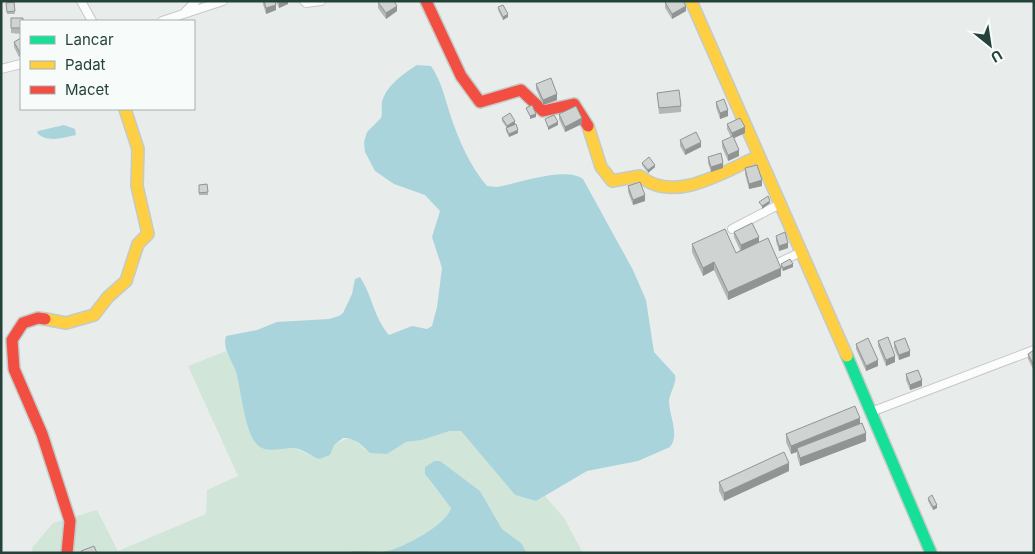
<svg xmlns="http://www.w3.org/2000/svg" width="1035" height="554" font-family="Inter,sans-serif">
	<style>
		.green { fill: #d1e6d8 }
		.water { fill: #a9d4db }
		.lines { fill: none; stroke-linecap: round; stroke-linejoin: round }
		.street-casing { stroke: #c5cac8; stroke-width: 10 }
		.fast-casing { stroke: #c3cbc8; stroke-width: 14 }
		.slow-casing { stroke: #c3cbc8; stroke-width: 14 }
		.jam-casing { stroke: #c3cbc8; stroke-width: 14 }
		.street { stroke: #fcfcfc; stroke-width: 8 }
		.fast { stroke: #16e098; stroke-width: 11 }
		.slow { stroke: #ffcf43; stroke-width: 11 }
		.jam { stroke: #f24e42; stroke-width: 11 }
		.wall { fill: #b2b6b5 }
		.shaded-wall { fill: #919493 }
		.building { fill: #cfd4d2; stroke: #919493 }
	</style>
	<rect width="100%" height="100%" fill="#e8edeb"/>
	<path class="green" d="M226,351L236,371L243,406L294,448L319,459L333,445L348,438L358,442L365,450L387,454L406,442L422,440L450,431H461L515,495L536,501L545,496L564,518L583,553H527L521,543L502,529L480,491L434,461L425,467C425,481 444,496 451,508C447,525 395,554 377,552C366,551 354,550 343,553H33L32,548L53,523L97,510L118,551L206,514L207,490L238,476L188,366Z"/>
	<path class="water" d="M417,65L431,66C442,82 445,99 451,117C459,141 470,166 487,186L497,187C520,183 565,166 583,179L633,270L646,300L654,352L675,375C677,383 670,392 669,401C669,415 680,435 670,447L638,461L587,471L536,501L515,495L461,431H450L422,440L406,442L387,454L370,453L358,442L348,438H343L334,445L330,455L319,459C311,456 303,449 294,448C285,447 269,453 260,447C245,438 241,389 236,372C232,360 222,349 226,336L257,330L277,322L329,319L339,316L343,313L352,294L355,279L360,277C372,295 374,318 389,335L412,326L427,329L432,326L437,307L442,268L432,237L440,211L425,195L394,184L375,171L365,152L364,142L367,132L381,118C383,112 381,107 382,102C386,86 404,73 417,65Z
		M64,125L75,129L76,135C63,138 47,143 37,133L38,131Z
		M434,461H440L480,491L502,529L521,543L527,553H343C354,550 366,551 377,552C395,554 447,525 451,508L425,474V467Z"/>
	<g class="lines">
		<defs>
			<path id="street" d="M81,1L92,21
				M304,1L306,3L321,1
				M185,12L196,1
				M162,21L223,1
				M1,69L21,64
				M732,229L780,204
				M778,263L801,252
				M871,412L1034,350"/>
			<path id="fast" d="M847,356L931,553"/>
			<path id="slow" d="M691,1L847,356
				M588,126L601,167L612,181L640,176C674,205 725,171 759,156
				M45,319L66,323L94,315L108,297L126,281L138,244L148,234L137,186L138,149L125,109"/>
			<path id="jam" d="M426,1L461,76L480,102L521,90L543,111L574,104L588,126
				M45,319L38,318L23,323L12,340L14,369L42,434L70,521L67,553"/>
		</defs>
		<use href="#street" class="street-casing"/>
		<use href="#fast" class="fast-casing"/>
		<use href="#slow" class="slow-casing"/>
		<use href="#jam" class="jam-casing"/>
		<use href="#street" class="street"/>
		<use href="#fast" class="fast"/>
		<use href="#slow" class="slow"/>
		<use href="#jam" class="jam"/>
	</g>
	<path class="wall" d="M262,1H275L276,10L266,14Z
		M276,1H288V4L279,8Z
		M14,2L15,14H7L6,3Z
		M378,2L397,11L386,19L378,8Z
		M665,2L686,11L672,19L665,8Z
		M498,7L508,17L503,20L498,10Z
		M11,18L21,21V34L11,33Z
		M21,38L19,57L14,47V42Z
		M536,84L557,100L543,105L536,89Z
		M657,93L681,106V112L659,114Z
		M716,102L728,116L720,119L716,107Z
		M559,114L582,124L565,132L559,119Z
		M502,118L515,124L518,133L509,137L506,131V128H507L502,121Z
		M727,124L745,133L734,138L739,156L728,161L722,147V141L731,137L727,129Z
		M680,140L701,147L685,155L680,146Z
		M708,157L723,168L711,172L708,163Z
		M642,163L655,167L648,173L642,165Z
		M745,168L762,186L749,189L745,174Z
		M207,184L208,195H199V185Z
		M628,186L645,201L633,205L628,192Z
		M734,232L759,242L781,267V264L793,267L783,271L781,268V276L728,300L714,270L703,276L692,252V244L736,253L740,250L734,237Z
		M776,236L788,248L779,251L776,241Z
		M878,341L895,362L886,366L878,346Z
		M894,342L910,356L899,360L894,348Z
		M856,344L878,366L866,371L856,349Z
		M1034,350V371L1028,359V354Z
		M906,374L922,386L910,390L906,380Z
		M860,423L866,441L800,466L797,456V452L791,454L786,442V434Z
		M789,471L724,501L719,491V482Z
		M928,498L937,508L933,510L928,501Z"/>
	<path class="shaded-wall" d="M282,1H288V4L279,8V2Z
		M276,5V10L266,14V8Z
		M397,6V11L386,19V13Z
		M686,6V11L672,19V14Z
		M508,14V17L503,20V17Z
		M21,50V55L19,57V51Z
		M557,94V100L543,105V100Z
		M728,110V116L720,119V113Z
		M536,114V117L530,119V116Z
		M582,118V124L565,132V127Z
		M515,121V124L507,129V126Z
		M558,122V125L548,130V127Z
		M745,127V133L732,139V133Z
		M518,130V133L509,137V134Z
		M701,142V147L685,155V150Z
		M739,150V156L728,161V155Z
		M723,163V168L711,172V167Z
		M655,165V167L648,173V170Z
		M762,180V186L749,189V184Z
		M645,195V201L633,205V200Z
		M770,201V203L762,209V206Z
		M759,237V242L741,251V245Z
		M788,243V248L779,251V246Z
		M714,262V270L703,276V268Z
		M793,264V267L783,271V268Z
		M781,268V276L728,300V292Z
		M910,351V356L899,360V355Z
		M895,356V362L886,366V360Z
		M878,360V366L866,371V366Z
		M922,380V386L910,390V385Z
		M860,418V426L797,448V452L791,454V446Z
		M866,433V441L800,466V458Z
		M789,463V471L724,501V493Z
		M937,505V508L933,510V507Z"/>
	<path class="building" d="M264,1H275L276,5L266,8Z
		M380,1H394L397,6L386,13L378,2Z
		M667,1H683L686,6L672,14L665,2Z
		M14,2L15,11L7,12L6,3Z
		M503,5L508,14L503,17L498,7Z
		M11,18H23V21H21V28H11Z
		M21,38V50L19,51L14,42Z
		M551,78L557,94L543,100L536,84Z
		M679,90L681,106L659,108L657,93Z
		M724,99L728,110L720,113L716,102Z
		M532,105L536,114L530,116L526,108Z
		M576,106L582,118L565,127L559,114Z
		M510,113L515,121L507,126L502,118Z
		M554,115L558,122L548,127L545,119Z
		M740,118L745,127L732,133L727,124Z
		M516,124L518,130L509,134L506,128Z
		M696,132L701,142L685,150L680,140Z
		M733,136L739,150L728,155L722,141Z
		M721,153L723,163L711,167L708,157Z
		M649,157L655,165L648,170L642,163Z
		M757,165L762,180L749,184L745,168Z
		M640,182L645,195L633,200L628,186Z
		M207,184L208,192L199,193V185Z
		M768,196L770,201L762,206L759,202Z
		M752,223L759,237L741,245L734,232Z
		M725,229L736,253L768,238L781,268L728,292L714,262L703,268L692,244Z
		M785,232L788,243L779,246L776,236Z
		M790,259L793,264L783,268L781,264Z
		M888,337L895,356L886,360L878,341Z
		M868,338L878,360L866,366L856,344Z
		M905,338L910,351L899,355L894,342Z
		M1034,350V366L1028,354Z
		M918,370L922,380L910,385L906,374Z
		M855,406L860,418L791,446L786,434Z
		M862,423L866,433L800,458L797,448Z
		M784,452L789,463L724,493L719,482Z
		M932,495L937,505L933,507L928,498Z
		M94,546L97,553H82L81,551Z"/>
	<rect width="1035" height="554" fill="none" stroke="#24423a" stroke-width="5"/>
	<rect x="20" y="20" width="175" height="90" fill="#f7fbf9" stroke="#a3b1ad"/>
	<rect x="30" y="36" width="25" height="8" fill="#16e098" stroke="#a3b1ad"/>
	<text x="65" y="45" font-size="15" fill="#24423a">Lancar</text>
	<rect x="30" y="61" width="25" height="8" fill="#ffcf43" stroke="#a3b1ad"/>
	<text x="65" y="70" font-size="15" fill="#24423a">Padat</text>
	<rect x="30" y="86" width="25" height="8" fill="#f24e42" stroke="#a3b1ad"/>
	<text x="65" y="95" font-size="15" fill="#24423a">Macet</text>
	<g transform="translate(990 45) rotate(150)" stroke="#f7fbf9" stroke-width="4" paint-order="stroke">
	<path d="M0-4L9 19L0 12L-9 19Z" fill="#24423a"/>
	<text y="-8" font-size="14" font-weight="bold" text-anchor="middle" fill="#24423a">U</text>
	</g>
</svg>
